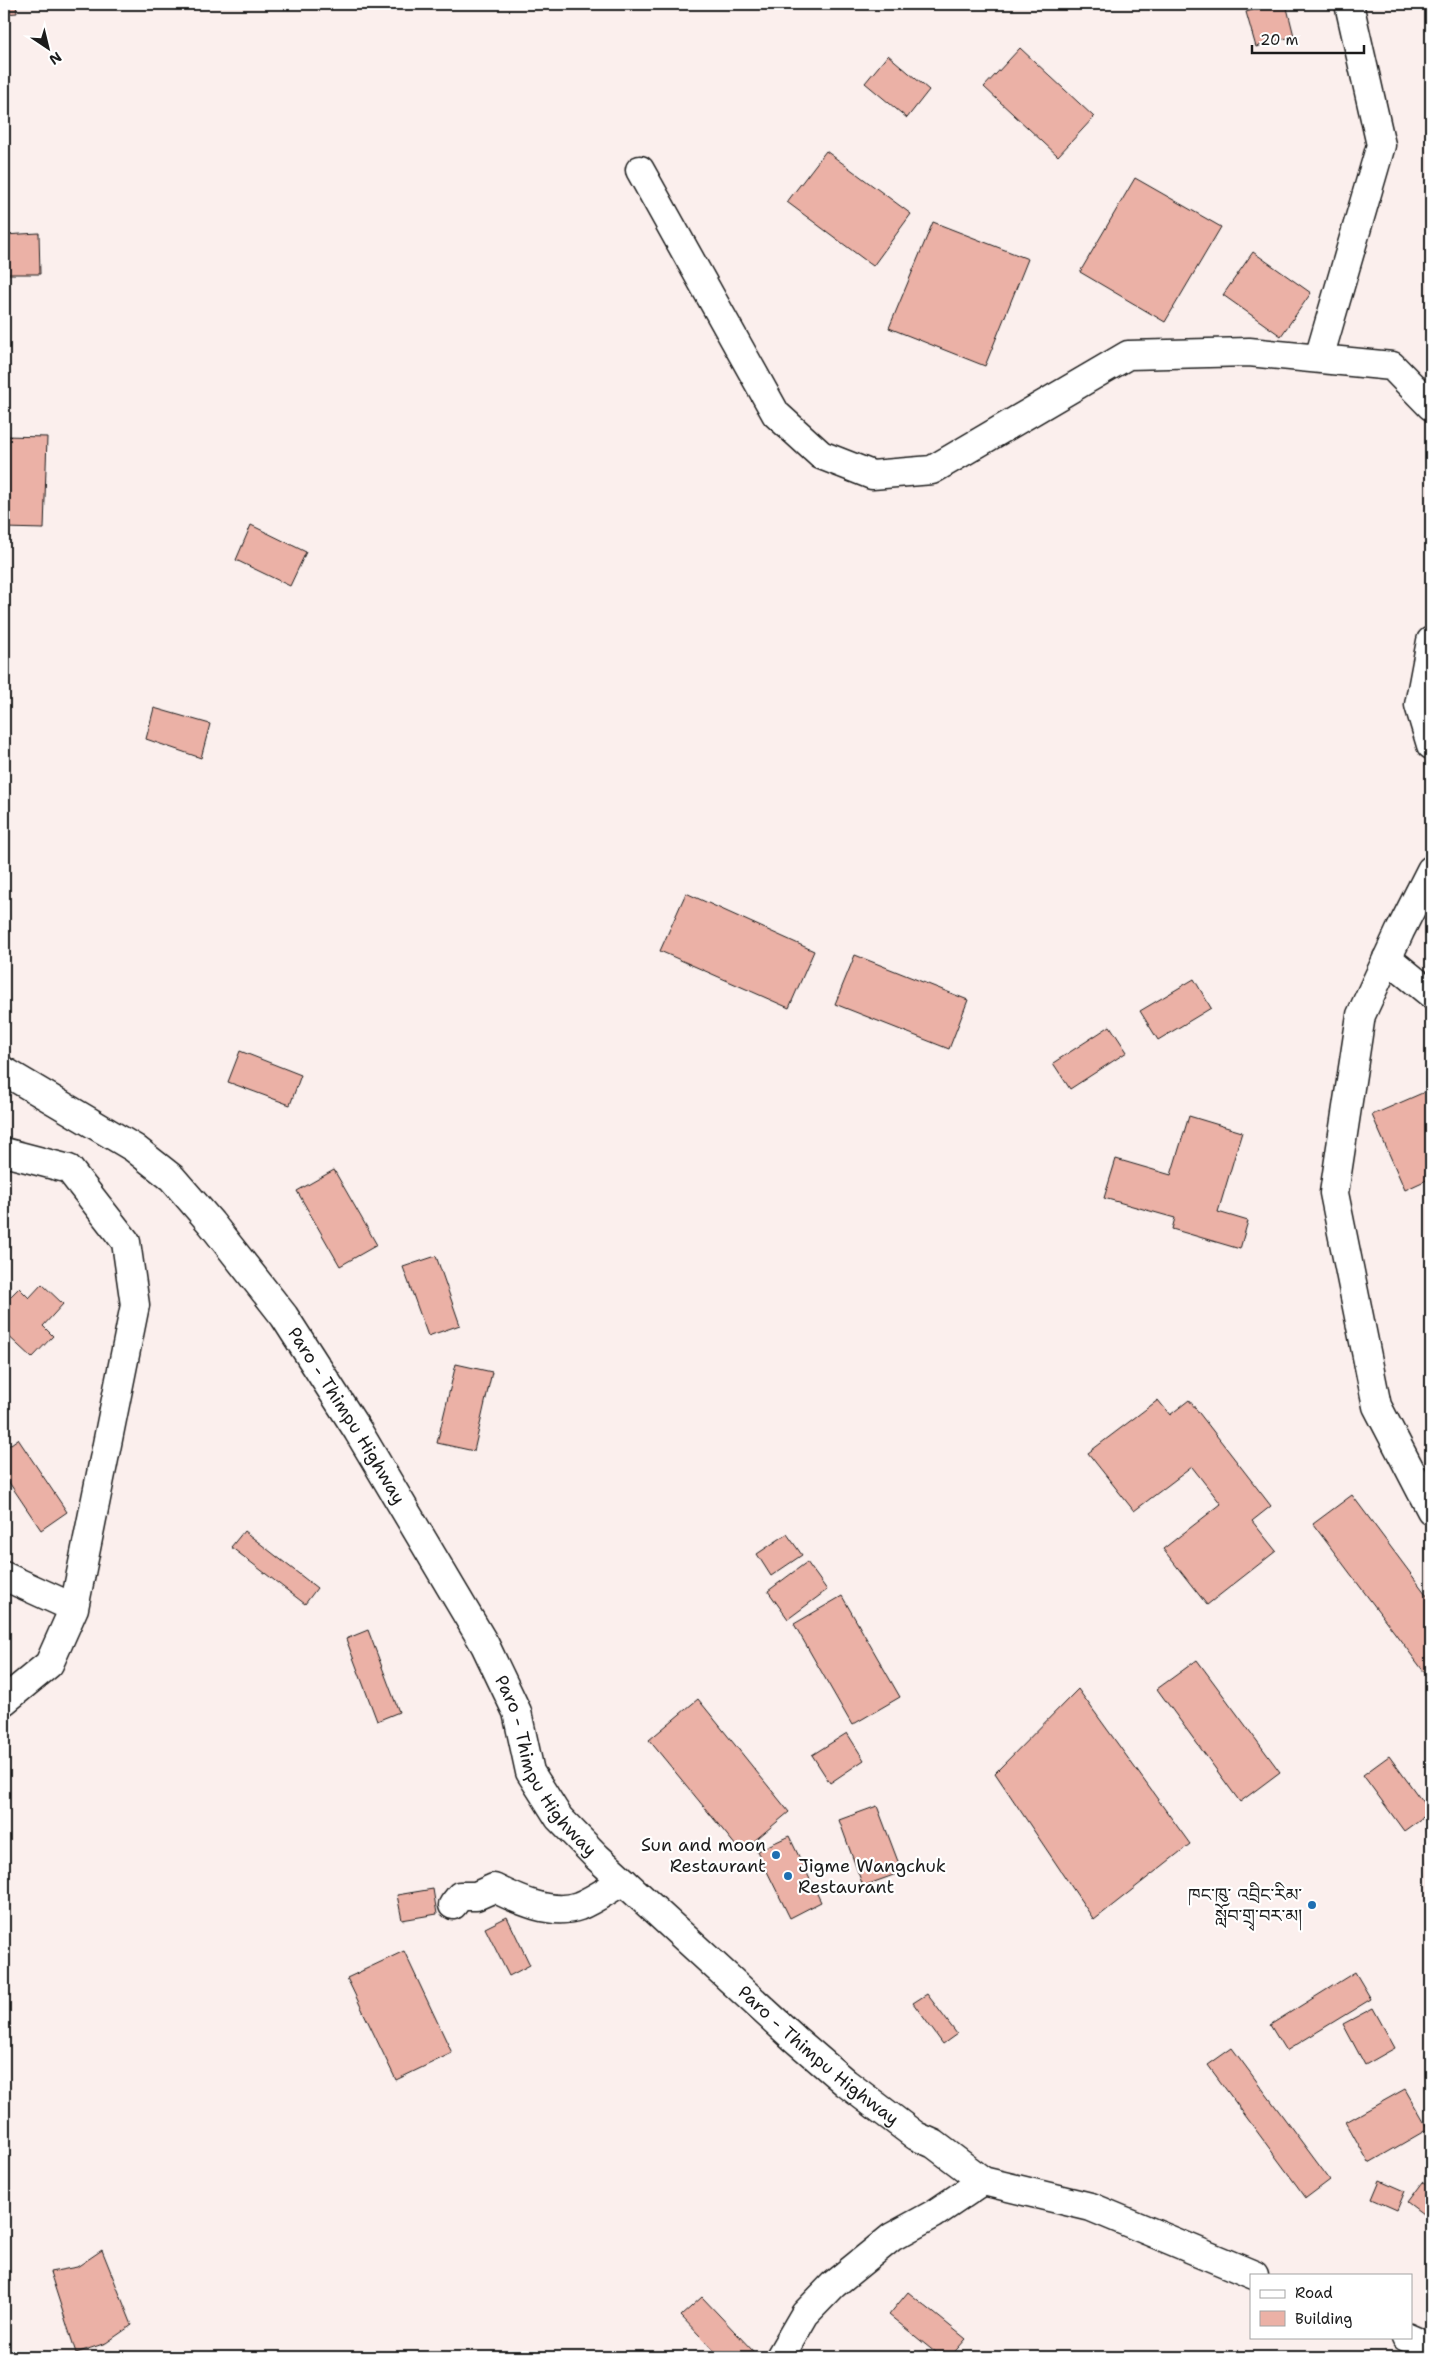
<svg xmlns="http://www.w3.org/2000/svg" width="1435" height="2361" font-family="'Shantell Sans','Noto Serif Tibetan',sans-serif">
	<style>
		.building { fill: #ebb1a6; stroke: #1c1c1c }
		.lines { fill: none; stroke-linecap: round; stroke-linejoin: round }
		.minor-casing { stroke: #1c1c1c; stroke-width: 31 }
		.tertiary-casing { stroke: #1c1c1c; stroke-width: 31 }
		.minor { stroke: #fff; stroke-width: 28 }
		.tertiary { stroke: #fff; stroke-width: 28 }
		.poi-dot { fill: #1f6fb2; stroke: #fff; stroke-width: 2 }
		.labels { text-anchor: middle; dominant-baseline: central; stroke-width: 4.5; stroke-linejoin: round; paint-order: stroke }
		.street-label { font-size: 18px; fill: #1c1c1c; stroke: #fff }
		.poi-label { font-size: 18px; fill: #1c1c1c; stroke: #fff; text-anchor: end }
	</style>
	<rect width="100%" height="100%" fill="#fbefed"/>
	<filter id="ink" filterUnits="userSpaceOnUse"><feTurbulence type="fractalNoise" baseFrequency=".02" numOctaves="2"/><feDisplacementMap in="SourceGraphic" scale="10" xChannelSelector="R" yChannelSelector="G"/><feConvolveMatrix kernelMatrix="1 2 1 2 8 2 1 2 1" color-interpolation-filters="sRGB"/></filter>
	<g filter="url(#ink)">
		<path class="building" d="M4,4H16L17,13L4,14Z
			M1272,4H1286L1294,36L1256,47L1246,12Z
			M1020,48L1094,117L1058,156L984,87Z
			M888,55L929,90L907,118L865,83Z
			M826,151L911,214L873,266L787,202Z
			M1135,178L1221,227L1165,322L1080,272Z
			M933,222L1028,259L985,366L889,328Z
			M39,233L40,274H4V235Z
			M1253,252L1311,293L1281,336L1223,295Z
			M4,436L47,437L44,529L4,528Z
			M251,525L306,552L290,586L236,560Z
			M4,677H6L5,728H4Z
			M154,708L210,724L201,758L146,739Z
			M686,893L814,951L789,1008L660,951Z
			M855,955L968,1000L949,1049L835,1004Z
			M1194,979L1211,1008L1158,1040L1140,1011Z
			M1110,1026L1127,1052L1070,1089L1053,1063Z
			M240,1051L301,1075L290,1105L228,1082Z
			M1427,1091L1431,1102V1178L1405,1190L1372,1115Z
			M1189,1116L1242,1132L1218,1212L1248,1221L1240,1249L1172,1229L1175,1218L1104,1198L1116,1159L1171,1175Z
			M334,1170L377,1245L340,1266L297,1191Z
			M436,1256L460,1325L428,1336L403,1267Z
			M42,1284L63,1304L43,1326L53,1336L32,1358L4,1332V1296L7,1300L19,1288L29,1298Z
			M456,1364L492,1372L474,1451L437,1443Z
			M1158,1400L1170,1415L1189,1400L1271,1506L1252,1521L1276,1551L1207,1605L1163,1549L1221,1504L1192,1467L1134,1511L1088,1453Z
			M18,1439L67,1512L41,1530L4,1475V1449Z
			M1352,1495L1431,1601V1681L1313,1524Z
			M244,1531L317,1588L305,1604L231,1547Z
			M787,1534L802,1555L771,1576L757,1554Z
			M807,1562L827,1590L788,1619L768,1591Z
			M842,1596L900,1697L852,1725L794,1624Z
			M368,1630L399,1712L377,1721L346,1639Z
			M1197,1660L1280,1772L1240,1802L1157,1689Z
			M1078,1689L1190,1844L1094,1920L995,1773Z
			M698,1699L789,1812L741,1852L649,1740Z
			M847,1733L864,1760L830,1783L812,1755Z
			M1389,1756L1430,1812L1404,1831L1363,1775Z
			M877,1806L902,1872L863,1886L839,1820Z
			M789,1836L821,1902L790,1918L757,1851Z
			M433,1889L437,1914L402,1920L397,1895Z
			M507,1917L530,1965L509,1976L485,1928Z
			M404,1951L452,2053L396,2080L347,1978Z
			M1355,1972L1371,1999L1286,2051L1270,2025Z
			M927,1994L957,2034L943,2044L913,2003Z
			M1373,2008L1395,2048L1365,2065L1343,2024Z
			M1232,2048L1330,2180L1306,2198L1208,2065Z
			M1405,2089L1428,2129L1369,2163L1346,2122Z
			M1380,2180L1405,2191L1397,2210L1372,2199Z
			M1422,2182L1431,2189V2220L1407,2202Z
			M102,2250L132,2325L106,2343L76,2353L50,2272L77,2267Z
			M908,2292L966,2339L950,2357H941L889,2315Z
			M702,2297L753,2351L746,2357H720L681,2316Z"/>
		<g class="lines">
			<defs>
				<path id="minor" d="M640,170L776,414L821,455L872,475L932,470L1128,355L1249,352L1392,366L1431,406
					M1319,358L1381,145L1349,4
					M1431,641L1419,705L1431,745
					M1431,870L1400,931L1361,1015L1334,1193L1377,1406L1431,1510
					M1387,958L1431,994
					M4,1152L69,1169L126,1242L135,1305L74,1608L49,1664L4,1701
					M4,1576L74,1608
					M453,1905L460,1896H476L494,1888C518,1900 552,1916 579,1906C594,1900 609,1889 623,1881
					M780,2357L805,2314L833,2285L892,2237L934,2214L983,2181"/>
				<g id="tertiary">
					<path id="s1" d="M4,1071L134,1148L172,1178L211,1223L284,1316L358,1431L485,1645L517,1712L530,1772L559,1818L597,1857L795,2039L846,2083L916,2136L934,2144L983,2181L1091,2207L1254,2275"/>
					<path d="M1406,2337L1431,2348"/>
				</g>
			</defs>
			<use href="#minor" class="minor-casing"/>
			<use href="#tertiary" class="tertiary-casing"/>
			<use href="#minor" class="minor"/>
			<use href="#tertiary" class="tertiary"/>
		</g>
	</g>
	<g class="poi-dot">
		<circle cx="776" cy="1855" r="5"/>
		<circle cx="788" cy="1876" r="5"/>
		<circle cx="1312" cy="1905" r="5"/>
	</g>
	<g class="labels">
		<g class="street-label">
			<text stroke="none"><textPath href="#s1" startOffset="495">Paro - Thimpu Highway</textPath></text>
			<text stroke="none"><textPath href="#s1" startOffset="900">Paro - Thimpu Highway</textPath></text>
			<text stroke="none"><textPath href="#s1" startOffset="1305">Paro - Thimpu Highway</textPath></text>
		</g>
		<g class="poi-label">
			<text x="766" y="1845">Sun and moon<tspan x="766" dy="21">Restaurant</tspan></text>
			<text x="798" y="1866" text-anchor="start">Jigme Wangchuk<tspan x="798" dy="21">Restaurant</tspan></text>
			<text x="1302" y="1895">ཁང་ཁུ་ འབྲིང་རིམ་<tspan x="1302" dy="21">སློབ་གྲྭ་བར་མ།</tspan></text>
		</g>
	</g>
	<rect width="1435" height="2361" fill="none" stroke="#fff" stroke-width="20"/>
	<rect x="10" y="10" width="1415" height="2341" fill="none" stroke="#1c1c1c" stroke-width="2" filter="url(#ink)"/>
	<rect x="1250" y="2274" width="162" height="65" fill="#ffffff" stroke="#a4a4a4"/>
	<rect x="1260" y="2290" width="25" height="8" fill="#ffffff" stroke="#a4a4a4"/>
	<text x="1295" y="2298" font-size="15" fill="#1c1c1c">Road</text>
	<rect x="1260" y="2311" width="25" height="15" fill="#ebb1a6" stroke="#a4a4a4"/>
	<text x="1295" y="2324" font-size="15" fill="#1c1c1c">Building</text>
	<g transform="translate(48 48) rotate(145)" stroke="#ffffff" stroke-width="4" paint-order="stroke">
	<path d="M0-4L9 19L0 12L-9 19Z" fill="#1c1c1c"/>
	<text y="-8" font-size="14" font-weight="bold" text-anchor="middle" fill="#1c1c1c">N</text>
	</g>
	<path d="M1252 45v8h112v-8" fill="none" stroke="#1c1c1c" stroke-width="2.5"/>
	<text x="1260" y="45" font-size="15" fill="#1c1c1c" stroke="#ffffff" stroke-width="4" paint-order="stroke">20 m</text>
</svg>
